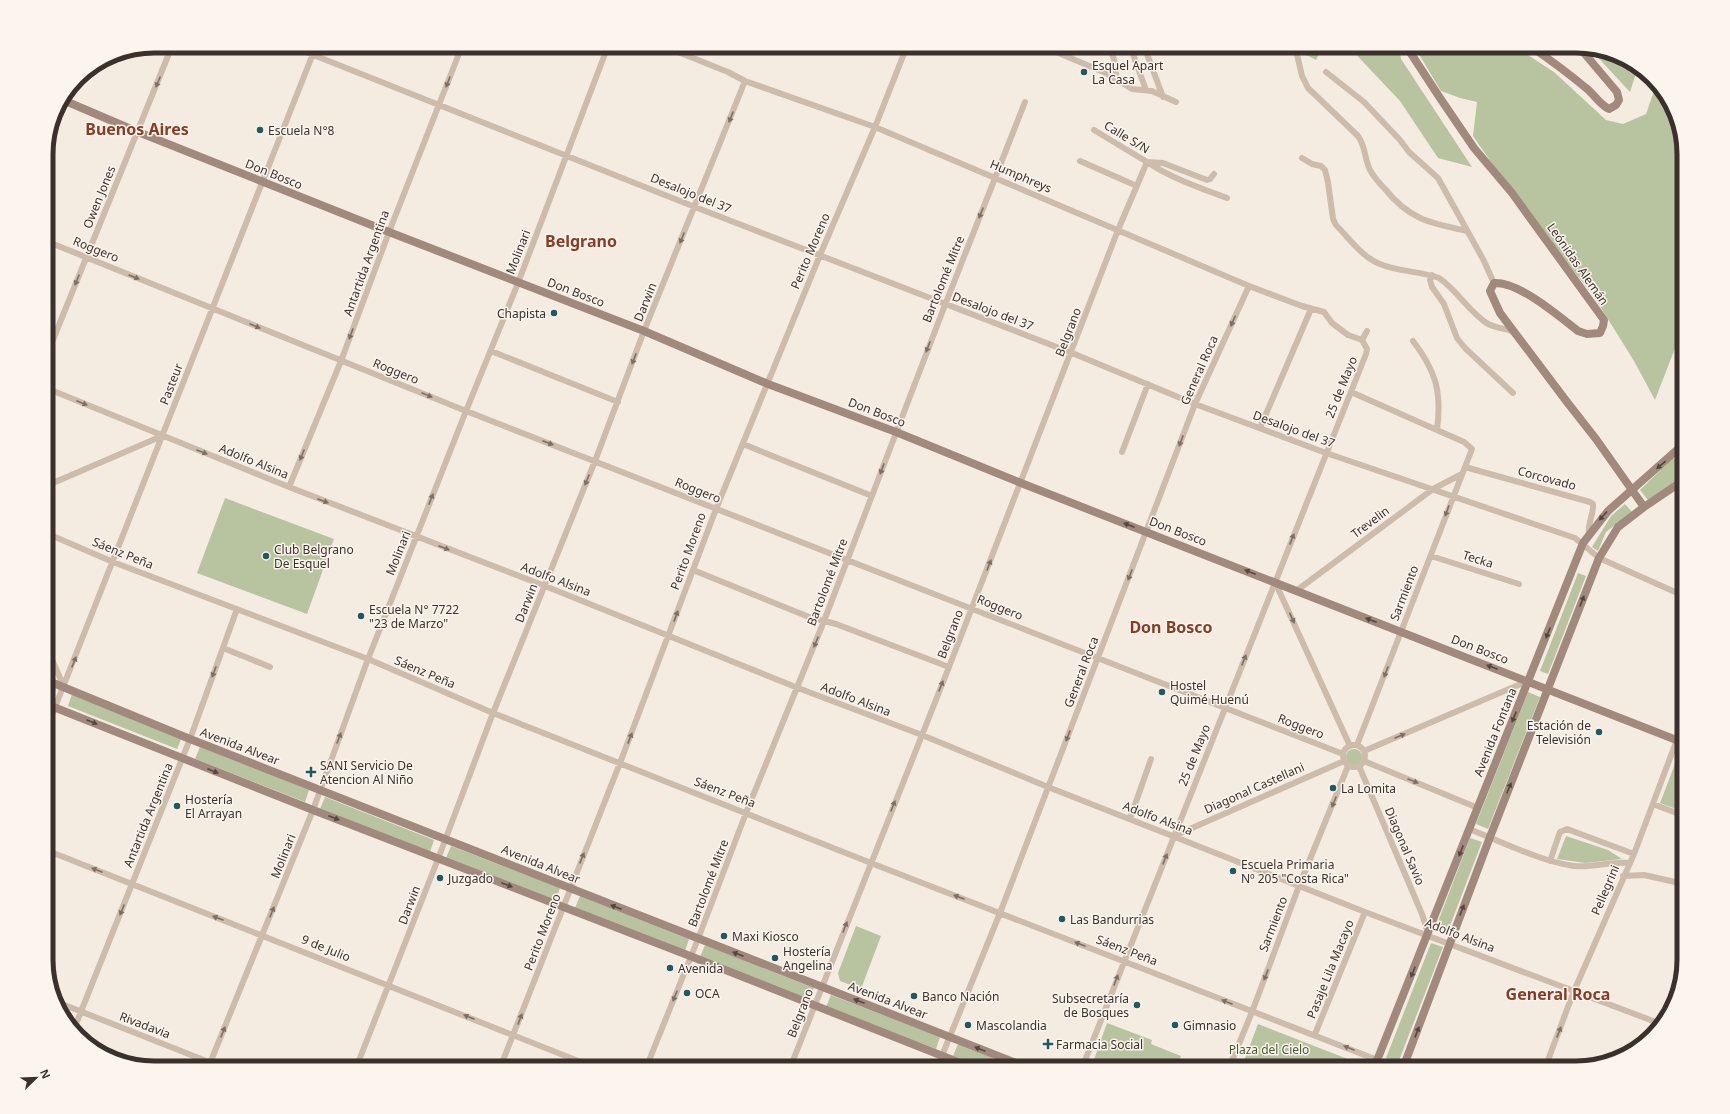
<svg xmlns="http://www.w3.org/2000/svg" width="1730" height="1114" font-family="'Noto Sans',sans-serif">
	<style>
		.green { fill: #b8c4a0 }
		.lines { fill: none; stroke-linecap: round; stroke-linejoin: round }
		.street { stroke: #cdbbac; stroke-width: 6 }
		.secondary { stroke: #a18a7d; stroke-width: 8 }
		.oneway { fill: #7d6f65 }
		.oneway2 { fill: #544640 }
		.poi-dot { fill: #1f5a5e; stroke: #fbf5ee; stroke-width: 1.5 }
		.labels { text-anchor: middle; dominant-baseline: central; stroke-width: 3; stroke-linejoin: round; paint-order: stroke }
		.poi-label { font-size: 12px; fill: #3b302b; stroke: #fbf5ee; text-anchor: start }
		.street-label { font-size: 12px; fill: #3b302b; stroke: #fbf5ee }
		.park-label { font-size: 12px; fill: #4a5a2e; stroke: #fbf5ee }
		.district-label { font-size: 16px; font-weight: bold; fill: #8c3b22; stroke: #fbf5ee }
		.rim { fill: none; stroke: #3b302b; stroke-width: 5 }
	</style>
	<rect width="100%" height="100%" fill="#f4ebe1"/>
	<path class="green" d="M1289,46H1323L1316,60Z
		M1348,46H1399L1401,59L1472,167L1438,158L1400,101Z
		M1414,46H1514L1554,72L1606,120L1623,124L1646,114L1655,88H1658L1670,100L1684,154V325L1655,400L1634,361L1593,295L1525,211L1473,136L1477,102L1460,98L1441,91Z
		M1592,51L1636,64L1638,67L1630,92Z
		M1679,458L1684,460V477L1648,500L1640,490L1672,459Z
		M225,498L334,539L307,614L197,573Z
		M1625,504L1632,512L1606,532L1598,551L1592,547L1611,516Z
		M1578,573L1586,576L1548,674L1540,671Z
		M46,685L56,689L51,701L46,699Z
		M1528,692L1540,697L1488,829L1476,824Z
		M72,694L182,737L177,749L68,706Z
		M200,747L309,790L305,802L195,759Z
		M1346 757a8 8 0 1 1 16 0a8 8 0 1 1-16 0Z
		M1680,751L1684,753V812L1660,803Z
		M325,797L434,840L430,852L320,809Z
		M1566,836L1608,850L1622,859L1585,863L1557,859Z
		M1470,838L1482,842L1448,931L1436,927Z
		M451,846L560,888L556,900L446,858Z
		M580,896L689,939L685,951L575,908Z
		M856,926L881,936L861,989L840,981L838,973Z
		M1431,943L1443,947L1398,1063L1386,1058Z
		M705,945L814,988L809,1000L700,957Z
		M831,995L940,1037L936,1049L826,1007Z
		M1107,1023L1152,1040L1151,1044L1181,1056L1176,1068H1091Z
		M1258,1024L1363,1065L1362,1068H1263L1244,1061Z
		M958,1044L1018,1068H982L953,1056Z"/>
	<g class="lines">
		<path class="street" d="M291,46L695,207L1072,353L1195,404L1326,453L1575,538L1599,558L1684,596
			M663,46L728,72L745,81L875,127L1249,286L1302,306L1324,312L1332,323L1348,335L1362,340
			M1042,46L1106,73L1132,89L1152,91L1176,102
			M1109,46L1116,65V79
			M1130,46L1146,90
			M1144,46L1163,97
			M1295,46L1302,76L1308,88L1358,136C1366,147 1364,158 1370,170C1374,177 1379,183 1385,189C1410,220 1430,223 1467,231
			M1326,72L1364,102L1400,140L1409,152L1438,178L1483,259L1494,283
			M1094,130L1147,162L1163,163L1207,180L1210,179L1214,174
			M1302,158L1312,164L1321,166L1325,170L1328,182L1333,219L1336,225C1349,238 1363,258 1380,264C1399,272 1420,271 1439,278C1457,290 1469,312 1488,324C1496,328 1507,329 1515,332
			M1080,161L1137,186
			M46,241L466,411L1343,754
			M1432,275L1430,280L1432,287L1444,304L1457,338L1465,348L1513,393
			M1362,340L1367,331
			M1413,341C1436,371 1442,392 1437,430
			M491,351L618,402
			M46,357L172,46
			M46,388L289,487L545,586L798,688L922,735L1048,787L1365,912L1661,1024
			M1351,392L1464,442L1472,449L1357,745
			M1260,428L1311,309
			M743,444L872,496
			M1678,449L1684,451
			M1122,452L1148,384
			M1465,467L1590,502L1593,504C1594,515 1587,523 1589,534
			M46,486L162,436
			M289,487L341,361L389,232L462,46
			M46,533L113,562L368,659L493,713L871,863L1398,1068
			M1431,556L1519,584
			M693,570L809,617L836,624L949,667
			M1275,582L1350,746
			M1296,591L1433,489L1460,475
			M46,646L64,687
			M223,648L270,667
			M46,730L316,46
			M1343 756a11 11 0 1 1 22 0a11 11 0 1 1-22 0Z
			M1364,751L1528,681
			M1364,761L1478,808
			M1359,766L1422,914L1428,933
			M1653,804L1684,816
			M1130,819L1151,759
			M1469,829C1500,841 1542,862 1574,866C1593,868 1610,861 1629,863
			M1174,836L1344,761
			M46,850L596,1068
			M1550,861L1560,832L1567,829L1634,854
			M1623,876L1644,875L1684,884
			M57,1002L224,1068
			M74,1029L190,739L237,609
			M1315,1034L1365,912
			M208,1068L313,810L368,659L466,411L518,283L608,46
			M356,1068L438,859L493,713L595,461L644,331L745,81
			M500,1068L620,763L716,509L820,255L875,127L907,46
			M646,1068L698,939L746,813L824,621L945,305L1025,102
			M790,1068L949,667L1118,230L1147,162C1171,178 1200,188 1227,198
			M937,1068L1000,913L1195,404L1249,286
			M1082,1068L1366,354L1367,349L1362,340
			M1229,1068L1252,1012L1299,886L1348,766
			M1545,1068L1574,991L1634,854L1684,721"/>
		<path class="secondary" d="M1406,46L1440,98L1474,148L1512,193L1604,320L1603,326L1600,333L1587,334L1578,331C1559,316 1518,281 1494,283L1490,291L1500,313L1567,402L1596,439L1644,507
			M1530,46C1549,59 1568,73 1586,88C1594,94 1599,104 1609,109L1616,105L1619,100L1617,92L1579,47
			M63,100L138,132L389,232L644,331L768,384L896,432L1021,483L1684,743
			M46,680L190,739L1029,1068
			M46,704L313,810L690,956L973,1068
			M1374,1068L1583,543L1608,511L1678,449L1684,436
			M1403,1068L1490,837L1599,558L1618,527L1644,507L1684,480"/>
	</g>
	<defs><path id="oneway-solid" d="M-6-.8H1V-3.2L6.5 0L1 3.2V.8H-6Z"/></defs>
	<g class="oneway">
		<use href="#oneway-solid" transform="translate(158 82) rotate(112)"/>
		<use href="#oneway-solid" transform="translate(448 82) rotate(111)"/>
		<use href="#oneway-solid" transform="translate(731 117) rotate(112)"/>
		<use href="#oneway-solid" transform="translate(981 213) rotate(112)"/>
		<use href="#oneway-solid" transform="translate(682 238) rotate(112)"/>
		<use href="#oneway-solid" transform="translate(134 277) rotate(23)"/>
		<use href="#oneway-solid" transform="translate(77 280) rotate(112)"/>
		<use href="#oneway-solid" transform="translate(1233 321) rotate(114)"/>
		<use href="#oneway-solid" transform="translate(255 326) rotate(22)"/>
		<use href="#oneway-solid" transform="translate(351 334) rotate(110)"/>
		<use href="#oneway-solid" transform="translate(928 347) rotate(111)"/>
		<use href="#oneway-solid" transform="translate(634 359) rotate(111)"/>
		<use href="#oneway-solid" transform="translate(427 395) rotate(22)"/>
		<use href="#oneway-solid" transform="translate(82 403) rotate(22)"/>
		<use href="#oneway-solid" transform="translate(1181 441) rotate(111)"/>
		<use href="#oneway-solid" transform="translate(548 443) rotate(21)"/>
		<use href="#oneway-solid" transform="translate(202 452) rotate(22)"/>
		<use href="#oneway-solid" transform="translate(302 455) rotate(112)"/>
		<use href="#oneway-solid" transform="translate(882 469) rotate(110)"/>
		<use href="#oneway-solid" transform="translate(587 480) rotate(112)"/>
		<use href="#oneway-solid" transform="translate(431 499) rotate(-69)"/>
		<use href="#oneway-solid" transform="translate(323 501) rotate(21)"/>
		<use href="#oneway-solid" transform="translate(1447 511) rotate(110)"/>
		<use href="#oneway-solid" transform="translate(1292 539) rotate(-69)"/>
		<use href="#oneway-solid" transform="translate(444 548) rotate(21)"/>
		<use href="#oneway-solid" transform="translate(989 565) rotate(-69)"/>
		<use href="#oneway-solid" transform="translate(1130 575) rotate(111)"/>
		<use href="#oneway-solid" transform="translate(676 616) rotate(-70)"/>
		<use href="#oneway-solid" transform="translate(1292 618) rotate(65)"/>
		<use href="#oneway-solid" transform="translate(816 642) rotate(112)"/>
		<use href="#oneway-solid" transform="translate(1244 660) rotate(-68)"/>
		<use href="#oneway-solid" transform="translate(74 662) rotate(-68)"/>
		<use href="#oneway-solid" transform="translate(214 672) rotate(110)"/>
		<use href="#oneway-solid" transform="translate(1386 672) rotate(111)"/>
		<use href="#oneway-solid" transform="translate(941 686) rotate(-68)"/>
		<use href="#oneway-solid" transform="translate(1068 736) rotate(111)"/>
		<use href="#oneway-solid" transform="translate(1400 736) rotate(-23)"/>
		<use href="#oneway-solid" transform="translate(339 738) rotate(-70)"/>
		<use href="#oneway-solid" transform="translate(630 738) rotate(-69)"/>
		<use href="#oneway-solid" transform="translate(1413 781) rotate(22)"/>
		<use href="#oneway-solid" transform="translate(1334 802) rotate(112)"/>
		<use href="#oneway-solid" transform="translate(893 806) rotate(-68)"/>
		<use href="#oneway-solid" transform="translate(582 858) rotate(-68)"/>
		<use href="#oneway-solid" transform="translate(1165 859) rotate(-68)"/>
		<use href="#oneway-solid" transform="translate(97 870) rotate(-159)"/>
		<use href="#oneway-solid" transform="translate(959 897) rotate(-159)"/>
		<use href="#oneway-solid" transform="translate(122 910) rotate(112)"/>
		<use href="#oneway-solid" transform="translate(272 912) rotate(-68)"/>
		<use href="#oneway-solid" transform="translate(218 918) rotate(-159)"/>
		<use href="#oneway-solid" transform="translate(845 927) rotate(-69)"/>
		<use href="#oneway-solid" transform="translate(1080 944) rotate(-159)"/>
		<use href="#oneway-solid" transform="translate(1266 975) rotate(111)"/>
		<use href="#oneway-solid" transform="translate(1116 980) rotate(-69)"/>
		<use href="#oneway-solid" transform="translate(675 996) rotate(112)"/>
		<use href="#oneway-solid" transform="translate(1227 1002) rotate(-158)"/>
		<use href="#oneway-solid" transform="translate(469 1017) rotate(-158)"/>
		<use href="#oneway-solid" transform="translate(520 1019) rotate(-69)"/>
		<use href="#oneway-solid" transform="translate(223 1032) rotate(-68)"/>
		<use href="#oneway-solid" transform="translate(1559 1032) rotate(-69)"/>
		<use href="#oneway-solid" transform="translate(1349 1048) rotate(-158)"/>
	</g>
	<g class="oneway2">
		<use href="#oneway-solid" transform="translate(1661 465) rotate(140)"/>
		<use href="#oneway-solid" transform="translate(1603 516) rotate(132)"/>
		<use href="#oneway-solid" transform="translate(1129 525) rotate(-159)"/>
		<use href="#oneway-solid" transform="translate(1250 572) rotate(-158)"/>
		<use href="#oneway-solid" transform="translate(1582 601) rotate(-69)"/>
		<use href="#oneway-solid" transform="translate(1371 620) rotate(-159)"/>
		<use href="#oneway-solid" transform="translate(1548 633) rotate(112)"/>
		<use href="#oneway-solid" transform="translate(1492 667) rotate(-159)"/>
		<use href="#oneway-solid" transform="translate(1514 717) rotate(112)"/>
		<use href="#oneway-solid" transform="translate(92 722) rotate(22)"/>
		<use href="#oneway-solid" transform="translate(213 771) rotate(22)"/>
		<use href="#oneway-solid" transform="translate(1509 788) rotate(-68)"/>
		<use href="#oneway-solid" transform="translate(334 818) rotate(21)"/>
		<use href="#oneway-solid" transform="translate(1461 851) rotate(111)"/>
		<use href="#oneway-solid" transform="translate(507 885) rotate(21)"/>
		<use href="#oneway-solid" transform="translate(616 907) rotate(-159)"/>
		<use href="#oneway-solid" transform="translate(1462 910) rotate(-69)"/>
		<use href="#oneway-solid" transform="translate(738 954) rotate(-159)"/>
		<use href="#oneway-solid" transform="translate(1413 972) rotate(112)"/>
		<use href="#oneway-solid" transform="translate(859 1001) rotate(-159)"/>
		<use href="#oneway-solid" transform="translate(1417 1032) rotate(-69)"/>
		<use href="#oneway-solid" transform="translate(980 1049) rotate(-159)"/>
	</g>
	<g class="poi-dot">
		<circle cx="1084" cy="72" r="4"/>
		<circle cx="260" cy="130" r="4"/>
		<circle cx="554" cy="313" r="4"/>
		<circle cx="266" cy="556" r="4"/>
		<circle cx="361" cy="616" r="4"/>
		<circle cx="1162" cy="692" r="4"/>
		<circle cx="1599" cy="732" r="4"/>
		<path d="M309 766h4v4h4v4h-4v4h-4v-4h-4v-4h4z"/>
		<circle cx="1333" cy="788" r="4"/>
		<circle cx="177" cy="806" r="4"/>
		<circle cx="1233" cy="871" r="4"/>
		<circle cx="440" cy="878" r="4"/>
		<circle cx="1062" cy="919" r="4"/>
		<circle cx="724" cy="936" r="4"/>
		<circle cx="775" cy="958" r="4"/>
		<circle cx="670" cy="968" r="4"/>
		<circle cx="687" cy="993" r="4"/>
		<circle cx="914" cy="996" r="4"/>
		<circle cx="1137" cy="1005" r="4"/>
		<circle cx="968" cy="1025" r="4"/>
		<circle cx="1175" cy="1025" r="4"/>
		<path d="M1046 1038h4v4h4v4h-4v4h-4v-4h-4v-4h4z"/>
	</g>
	<g class="labels">
		<g class="poi-label">
			<text x="1092" y="65">Esquel Apart<tspan x="1092" dy="14">La Casa</tspan></text>
			<text x="268" y="130">Escuela N°8</text>
			<text x="546" y="313" text-anchor="end">Chapista</text>
			<text x="274" y="549">Club Belgrano<tspan x="274" dy="14">De Esquel</tspan></text>
			<text x="369" y="609">Escuela N° 7722<tspan x="369" dy="14">"23 de Marzo"</tspan></text>
			<text x="1170" y="685">Hostel<tspan x="1170" dy="14">Quimé Huenú</tspan></text>
			<text x="1591" y="725" text-anchor="end">Estación de<tspan x="1591" dy="14">Televisión</tspan></text>
			<text x="320" y="765">SANI Servicio De<tspan x="320" dy="14">Atencion Al Niño</tspan></text>
			<text x="1341" y="788">La Lomita</text>
			<text x="185" y="799">Hostería<tspan x="185" dy="14">El Arrayan</tspan></text>
			<text x="1241" y="864">Escuela Primaria<tspan x="1241" dy="14">Nº 205 "Costa Rica"</tspan></text>
			<text x="448" y="878">Juzgado</text>
			<text x="1070" y="919">Las Bandurrias</text>
			<text x="732" y="936">Maxi Kiosco</text>
			<text x="783" y="951">Hostería<tspan x="783" dy="14">Angelina</tspan></text>
			<text x="678" y="968">Avenida</text>
			<text x="695" y="993">OCA</text>
			<text x="922" y="996">Banco Nación</text>
			<text x="1129" y="998" text-anchor="end">Subsecretaría<tspan x="1129" dy="14">de Bosques</tspan></text>
			<text x="976" y="1025">Mascolandia</text>
			<text x="1183" y="1025">Gimnasio</text>
			<text x="1056" y="1044">Farmacia Social</text>
		</g>
		<g class="street-label">
			<text transform="translate(1127 137) rotate(31)">Calle S/N</text>
			<text transform="translate(274 174) rotate(22)">Don Bosco</text>
			<text transform="translate(1021 176) rotate(23)">Humphreys</text>
			<text transform="translate(691 193) rotate(22)">Desalojo del 37</text>
			<text transform="translate(99 197) rotate(-68)">Owen Jones</text>
			<text transform="translate(96 249) rotate(22)">Roggero</text>
			<text transform="translate(810 251) rotate(-67)">Perito Moreno</text>
			<text transform="translate(518 252) rotate(-69)">Molinari</text>
			<text transform="translate(366 263) rotate(-70)">Antartida Argentina</text>
			<text transform="translate(1578 264) rotate(55)">Leónidas Alemán</text>
			<text transform="translate(943 279) rotate(-68)">Bartolomé Mitre</text>
			<text transform="translate(576 292) rotate(21)">Don Bosco</text>
			<text transform="translate(645 302) rotate(-68)">Darwin</text>
			<text transform="translate(993 311) rotate(21)">Desalojo del 37</text>
			<text transform="translate(1068 332) rotate(-69)">Belgrano</text>
			<text transform="translate(1199 370) rotate(-66)">General Roca</text>
			<text transform="translate(396 371) rotate(22)">Roggero</text>
			<text transform="translate(171 384) rotate(-69)">Pasteur</text>
			<text transform="translate(1341 387) rotate(-68)">25 de Mayo</text>
			<text transform="translate(877 412) rotate(21)">Don Bosco</text>
			<text transform="translate(1294 429) rotate(20)">Desalojo del 37</text>
			<text transform="translate(254 461) rotate(22)">Adolfo Alsina</text>
			<text transform="translate(1547 478) rotate(15)">Corcovado</text>
			<text transform="translate(698 490) rotate(22)">Roggero</text>
			<text transform="translate(1370 522) rotate(-37)">Trevelin</text>
			<text transform="translate(1178 531) rotate(21)">Don Bosco</text>
			<text transform="translate(688 551) rotate(-70)">Perito Moreno</text>
			<text transform="translate(123 553) rotate(22)">Sáenz Peña</text>
			<text transform="translate(398 553) rotate(-68)">Molinari</text>
			<text transform="translate(1478 559) rotate(18)">Tecka</text>
			<text transform="translate(556 579) rotate(21)">Adolfo Alsina</text>
			<text transform="translate(827 582) rotate(-69)">Bartolomé Mitre</text>
			<text transform="translate(1404 593) rotate(-69)">Sarmiento</text>
			<text transform="translate(526 603) rotate(-68)">Darwin</text>
			<text transform="translate(1000 607) rotate(22)">Roggero</text>
			<text transform="translate(950 634) rotate(-69)">Belgrano</text>
			<text transform="translate(1480 649) rotate(21)">Don Bosco</text>
			<text transform="translate(425 672) rotate(23)">Sáenz Peña</text>
			<text transform="translate(1081 672) rotate(-69)">General Roca</text>
			<text transform="translate(856 699) rotate(21)">Adolfo Alsina</text>
			<text transform="translate(1301 726) rotate(21)">Roggero</text>
			<text transform="translate(1495 732) rotate(-68)">Avenida Fontana</text>
			<text transform="translate(240 746) rotate(21)">Avenida Alvear</text>
			<text transform="translate(1194 755) rotate(-68)">25 de Mayo</text>
			<text transform="translate(1254 788) rotate(-24)">Diagonal Castellani</text>
			<text transform="translate(725 792) rotate(21)">Sáenz Peña</text>
			<text transform="translate(148 815) rotate(-68)">Antartida Argentina</text>
			<text transform="translate(1158 818) rotate(21)">Adolfo Alsina</text>
			<text transform="translate(1405 846) rotate(67)">Diagonal Savio</text>
			<text transform="translate(283 856) rotate(-68)">Molinari</text>
			<text transform="translate(541 864) rotate(22)">Avenida Alvear</text>
			<text transform="translate(708 883) rotate(-69)">Bartolomé Mitre</text>
			<text transform="translate(1605 890) rotate(-67)">Pellegrini</text>
			<text transform="translate(409 905) rotate(-69)">Darwin</text>
			<text transform="translate(1273 924) rotate(-69)">Sarmiento</text>
			<text transform="translate(542 932) rotate(-69)">Perito Moreno</text>
			<text transform="translate(1460 935) rotate(21)">Adolfo Alsina</text>
			<text transform="translate(326 948) rotate(22)">9 de Julio</text>
			<text transform="translate(1127 950) rotate(21)">Sáenz Peña</text>
			<text transform="translate(1330 969) rotate(-68)">Pasaje Lila Macayo</text>
			<text transform="translate(888 1000) rotate(21)">Avenida Alvear</text>
			<text transform="translate(800 1013) rotate(-69)">Belgrano</text>
			<text transform="translate(145 1025) rotate(21)">Rivadavia</text>
		</g>
		<g class="park-label">
			<text x="1269" y="1049">Plaza del Cielo</text>
		</g>
		<g class="district-label">
			<text x="137" y="129">Buenos Aires</text>
			<text x="581" y="241">Belgrano</text>
			<text x="1171" y="627">Don Bosco</text>
			<text x="1558" y="994">General Roca</text>
		</g>
	</g>
	<path d="M0 0H1730V1114H0ZM154 53H1576A101 101 0 0 1 1677 154V960A101 101 0 0 1 1576 1061H154A101 101 0 0 1 53 960V154A101 101 0 0 1 154 53Z" fill="#fbf5ee" fill-rule="evenodd"/>
	<path class="rim" d="M154 53H1576A101 101 0 0 1 1677 154V960A101 101 0 0 1 1576 1061H154A101 101 0 0 1 53 960V154A101 101 0 0 1 154 53Z"/>
	<g transform="translate(36 1078) rotate(67)" stroke="#fbf5ee" stroke-width="3" paint-order="stroke">
	<path d="M0-3L7 15L0 10L-7 15Z" fill="#3b302b"/>
	<text y="-6" font-size="11" font-weight="bold" text-anchor="middle" fill="#3b302b">N</text>
	</g>
</svg>
